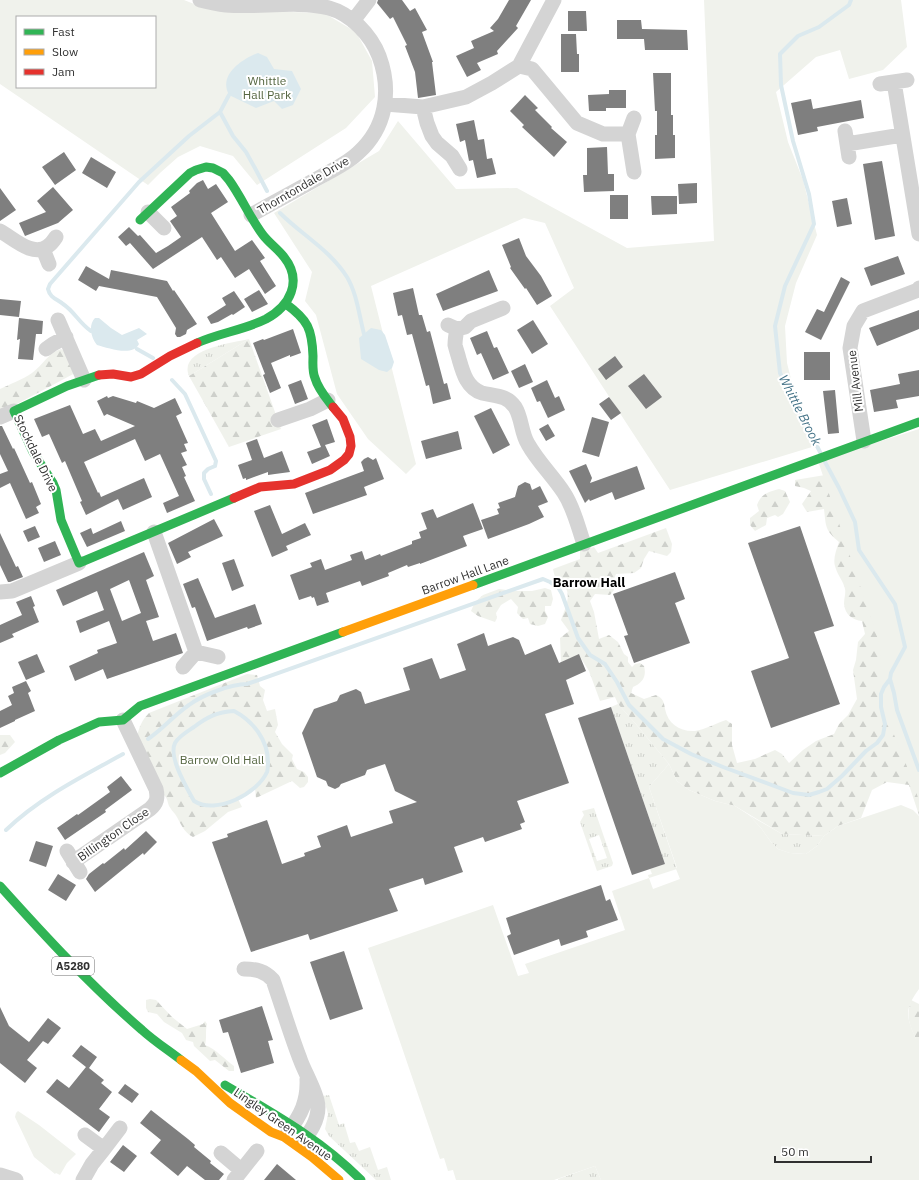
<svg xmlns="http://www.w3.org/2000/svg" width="919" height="1180" font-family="'IBM Plex Sans',sans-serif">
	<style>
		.grass { fill: url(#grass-tufts); fill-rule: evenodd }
		.forest { fill: url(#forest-firs) }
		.green { fill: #f0f2ec; fill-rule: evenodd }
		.water { fill: #dbe9ee }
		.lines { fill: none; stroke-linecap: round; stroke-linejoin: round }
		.stream { stroke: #dbe9ee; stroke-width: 4 }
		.building { fill: #7f7f7f; fill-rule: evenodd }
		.street { stroke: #d4d4d4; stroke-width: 15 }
		.fast { stroke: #30b455; stroke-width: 9 }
		.slow { stroke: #ff9f0a; stroke-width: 9 }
		.jam { stroke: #e5322d; stroke-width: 9 }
		.labels { text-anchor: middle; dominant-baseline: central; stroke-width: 4; stroke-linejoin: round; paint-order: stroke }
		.shield { fill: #fff; stroke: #6e6e6e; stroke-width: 1 }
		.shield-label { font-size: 11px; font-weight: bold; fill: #303030 }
		.park-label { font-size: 12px; fill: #566742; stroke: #fff }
		.street-label { font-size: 12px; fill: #303030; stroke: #fff }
		.water-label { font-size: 13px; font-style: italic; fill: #477589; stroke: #fff }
		.neighbourhood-label { font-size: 13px; font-weight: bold; fill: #000; stroke: #fff }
	</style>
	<defs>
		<pattern id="grass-tufts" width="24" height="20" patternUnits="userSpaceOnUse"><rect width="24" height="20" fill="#f0f2ec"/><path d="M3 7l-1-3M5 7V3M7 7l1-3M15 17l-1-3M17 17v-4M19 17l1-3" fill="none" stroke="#ced0cb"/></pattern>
		<pattern id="forest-firs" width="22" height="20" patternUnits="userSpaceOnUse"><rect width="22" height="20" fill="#f0f2ec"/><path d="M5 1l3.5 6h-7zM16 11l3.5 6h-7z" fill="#ced0cb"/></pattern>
	</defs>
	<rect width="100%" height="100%" fill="#fff"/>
	<path class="grass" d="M249,339L189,376C178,349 232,343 249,339Z
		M618,704L635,723L669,764L649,787L677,869L649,878L648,875L652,874L650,869L665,864L611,707Z
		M594,808L613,863L612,866L597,871L580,822L584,815L582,811ZM599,835L607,858L597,861L589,839Z
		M749,815L782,834L824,836L817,846L806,854L790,853L778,849L771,842L761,828Z
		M329,1095L339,1125L344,1123L350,1143L355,1142L359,1151L370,1147L378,1170L387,1167L391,1180H376L329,1136L325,1129L328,1114L323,1096Z
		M595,1166L601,1180H558V1179Z"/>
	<path class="forest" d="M249,339L281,429L229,447L189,376Z
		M61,349L71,355L77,372L0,413V389C10,384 22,380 32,373C43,365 48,353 61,349Z
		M831,474L919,495V815L909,785L887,782L872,790L861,818L838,826L824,836L782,834L735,806L715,801L689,790L677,781L669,764L635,723L618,704L615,697L600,701L589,671L579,655L561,662L560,638L569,631L561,620C564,611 572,596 565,587C557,577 556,584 553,569L580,559V551L594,547L598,553L666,528L672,544L671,552L667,556L649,551L644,559L641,568L634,573L616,574L612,584L614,590L610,595L595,594L590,601L594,612L599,639L609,635L618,642L624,654L628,657V662L632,667L635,664L640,663L644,666C647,677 642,683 633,687L631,693L644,699L656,695C663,698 664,702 665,709C668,724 680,732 695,731C704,730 717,723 726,720L732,724V745L737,763L755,759L775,750L782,754L789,763L803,750L816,741L834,734L839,724L848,715L857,699L853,670L856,660L858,642L865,634L862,621C853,620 845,615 844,604C844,599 846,593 845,589C844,582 838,576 836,569C832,560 836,551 839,542C825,530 826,527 824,509L807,512L802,504L811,491L804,488L795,486V480Z
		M779,489L785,491L790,502L783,514L778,517L775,515L767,518L766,525L755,531L750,525V518L759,511L757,505C761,494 768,492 779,489Z
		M545,588L551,590L553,599L551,606H545V611L548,617L545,624L538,626L530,624L528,618L523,619L517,613L518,607L511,599L501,605L496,613L497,618L495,622L478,616L471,611L475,602L483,595L499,589L514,591H532Z
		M247,674L257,675L260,686L265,690L263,700L267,711L275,709L278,725L275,732L282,744L293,755L292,759L297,769L304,772L308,777V782L304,787L300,788L292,781L256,798L255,788C270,770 270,766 265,744L176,764L194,801C205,809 226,803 238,799L242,807L228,812L205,831L193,837C183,832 181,823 175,814C173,812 171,809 169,806C167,801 168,799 164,795L137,737C139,727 142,720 149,713Z
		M0,735H10L15,742L5,753L0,755Z
		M150,999L156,1000L172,1017L187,1029L203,1024L205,1021L207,1024C205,1031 207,1038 205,1045C216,1049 224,1059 234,1066V1071H229L215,1060L210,1061L194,1046L193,1042L186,1040L182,1033L164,1022L157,1014L148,1012L146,1008V1000Z
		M911,1000L919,1004V1039H916C909,1024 906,1017 911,1000Z"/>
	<path class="green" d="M0,0H184L194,4L257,11L324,13L356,32L372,61L375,97L346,128L257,185L233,156L200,146L178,157L160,173L148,185L0,84ZM17,17H155V87H17Z
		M704,0H901L907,47L883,70L849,79L840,50L816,57L776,92L788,142L803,180L817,235L796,283L785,326L787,363L795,395L812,447L670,490L550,306L574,288L545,223L524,218L371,286L416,464L406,474L368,439L337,394L316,315L305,301L312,272L274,213L379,151L398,121L456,189L517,188L627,248L714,241Z
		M919,429V801L912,779L880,700L881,648L818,461Z
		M234,711C253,721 268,740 268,762C268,765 268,769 267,772C257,794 216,815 194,801C187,788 168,757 175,743C179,736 188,731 194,727C207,717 217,712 234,711Z
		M669,764L677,781L689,790L715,801L735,806L749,815L761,828L771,842L778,849L790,853L806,854L817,846L824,836L838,826L901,805L913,810L919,816V989C904,1010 906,1016 916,1039L919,1037V1180H601L595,1166L554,1180H456L453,1170L448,1171L444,1158L440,1159L368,948L493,905L518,976L529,973L525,964L625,930L612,891L649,878L653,889L680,879L676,869L677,868L649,787Z
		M18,1111L39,1125L76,1154L67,1163L60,1175L56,1173L55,1174L34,1157L15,1117L16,1113Z"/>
	<path class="water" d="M258,53L267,57L274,69L292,71L301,89L293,105L282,109L274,101L256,108L229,95C218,75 242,59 258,53Z
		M95,318H99L111,328L122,335L139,328L147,334L137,340L139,344C133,357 108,348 97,345C91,338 88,325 95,318Z
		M371,328L381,330L385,335L394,362L392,368L387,372L379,370L361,359L359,338Z"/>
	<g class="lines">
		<path class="stream" d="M229,95L220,112L233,136L246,152L256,170L267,191
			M280,213C302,235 330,250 347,277C357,294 359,315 364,334
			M91,331C80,324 74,311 63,304C57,299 50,298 48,289L50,284L139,182L189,136L220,112
			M137,349L153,358
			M172,380L185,394L216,461L215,466L208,469L204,473V479L211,494
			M820,452L780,373L775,326L785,286L814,224L809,194L793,141L781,85L780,54L798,36L819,27L849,5L851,0
			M825,462L839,488L855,522L859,550L895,604L905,647L891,673L890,679L894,693L897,710L919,770
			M234,711C253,721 268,740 268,762C268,765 268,769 267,772C257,794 216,815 194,801C187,788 168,757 175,743C179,736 188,731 194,727C207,717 217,712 234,711Z
			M148,739C163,729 174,715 189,705C202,695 231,684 247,684L543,579L550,582L558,587L562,594L578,638L590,655L605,664L617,682L629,705L663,739L691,754L723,767L793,793L809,795L819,792L827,789L842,776L866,751L877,743L883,735L885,724L881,707V694L884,687L890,679
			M6,830C39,798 83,776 123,754"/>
	</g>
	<path class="building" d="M378,0H402L410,11L415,8L427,30L422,32L433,62H432L436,95L418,98L415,72L405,46L407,45L393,17L390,19L377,3Z
		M509,0H531L516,26L518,28L497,51L498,54L477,63L481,70L467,77L456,56L474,48L471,41L494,31L490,28L498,19Z
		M568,11H586L587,31H568Z
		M617,20H641L642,29L687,30L688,50H645L644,39H617Z
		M561,34H576L577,54H579V72H561Z
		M653,73H671V115H673V135H675V158L655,159V135H657V111H655Z
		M609,90H626V108H606V111H589L588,95L609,94Z
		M525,95L538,108L535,110L552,127L551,128L567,142L554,157L522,127L524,125L510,111Z
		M811,99L813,109L861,100L864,118L817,127L818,131L798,135L791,103Z
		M474,120L478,140L484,139L487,159L492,158L496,174L477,178L473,160L469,161L465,140L460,142L456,124Z
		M607,147L608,174H614V191L584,192L583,175H587V148Z
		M64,152L76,170L55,185L42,167Z
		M91,157L116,172L107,188L82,173Z
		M882,161L895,236L875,240L863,164Z
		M203,180L208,189L216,184L228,202L211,213L235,251L252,240L265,258L260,261L276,286L265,294L249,269L235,278L221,257L217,260L202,237L153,269L130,243L126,246L118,237L129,227L138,236L140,235L156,253L168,246L181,237L170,221L177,216L171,207L190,193L189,191L197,183Z
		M697,183V203L679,204L678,184Z
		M53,187L73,210L58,223L25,236L19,223L46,212L37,201Z
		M0,188L16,210L0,221Z
		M610,195H628V219H610Z
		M651,196H677V214L652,215Z
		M847,198L852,224L837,227L832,201Z
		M519,238L526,256L541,276L552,296L537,305L526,288L525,289L510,268L511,267L502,245Z
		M898,256L905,274L871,286L864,268Z
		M86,266L109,279L111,270L167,281L173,291L174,290L197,324L187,330L186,334L180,337H177L175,334L176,328L157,297L99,286L96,291L78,280Z
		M489,270L498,291L443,311L436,294Z
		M841,277L850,282L821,340L805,332L817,309L824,312Z
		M413,288L419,315H422L427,332L430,331L444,384L447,383L451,399L433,404L429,385L426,386L412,334L407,335L402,315L398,316L393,293Z
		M259,290L268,304L252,312L244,299Z
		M234,291L245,307L233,315L232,314L218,322L211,324L207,317L226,305L222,298Z
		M0,299L21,301L19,317L0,315Z
		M919,310V329L877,346L869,328Z
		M19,318L43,321L42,334H36L33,360L18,359L20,339L17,340Z
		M533,320L548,344L532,354L517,330Z
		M293,329L301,353L290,357V355L271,363L281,388L270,393L263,375L265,374L253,343L263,339L264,340Z
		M487,331L494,348L497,347L509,373L493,380L481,353L477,355L470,338Z
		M804,352H830V380H804Z
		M615,356L623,367L606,380L598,369Z
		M525,364L533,382L519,388L511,371Z
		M919,370V396L896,400L898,408L874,412L870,390L900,384L898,374Z
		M644,374L662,397L646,409L628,386Z
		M301,380L308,399L295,404L288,385Z
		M547,380L555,398L559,396L565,410L548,418L540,401L537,402L531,388Z
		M835,390L839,433L828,434L823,391Z
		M107,396L108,398L113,396L136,403L137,401L154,408L175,398L182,413L176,416L188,443L184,444L187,451L181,453L187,465L182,467L186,476L184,477L195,501L167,513L163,503L179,496L160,454L145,461L135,439L84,462L98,493L99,492L101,497L144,478L152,497L123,510L118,499L86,515L80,502L82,501L65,461L62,463L49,434L42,437L34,419L70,405L83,434L95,429L101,441L135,426L107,414L104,416L97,401Z
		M609,397L621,413L611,420L599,404Z
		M491,408L510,445L493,454L474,416Z
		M592,417L609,422L599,457L582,452Z
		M327,419L335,442L325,445L330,456L312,464L307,452L321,447L312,425Z
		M548,424L555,436L546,441L539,429Z
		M0,426H2L13,449L14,448L30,483L32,482L41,504L36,507L39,513L26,519L10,483L0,488V474L8,471L0,454Z
		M458,431L462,449L426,459L421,441Z
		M257,439L264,458L282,451L290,472L275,474L268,475V472L246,480V478L243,479L238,465L252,460L246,443Z
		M368,457L373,460L376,458L384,479L364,487L367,495L313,514L305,493L364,471L361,462L364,459Z
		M586,464L592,478L590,483L637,466L645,489L615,500L612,492L590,501L589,499L585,503L569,471Z
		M525,482L530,484L532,490L540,486L548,502L538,506L544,517L529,524L488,539L481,520L499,514L497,509L500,508L498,503L515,497L518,486Z
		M473,503L483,529L463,536L467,546L420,564V563L408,567L407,565L388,573L389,576L362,586L360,581L326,593L329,602L317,606L314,597L312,598L311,596L299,600L290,575L312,567L310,563L321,559L325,570L352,560L350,555L362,551L365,560L380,554L381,556L412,544V541L421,538L419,532L427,529L421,513L433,509L437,518Z
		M270,505L282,534L305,523L311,535L286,546L288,550L272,557L254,511Z
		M214,519L223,536L188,552L191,557L177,564L168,543Z
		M121,521L125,531L87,547L80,533L91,528L93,534Z
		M35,526L40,537L28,542L23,531Z
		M800,526L834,626L814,632L840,704L771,728L751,671L789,658L748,543Z
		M0,533L16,567L18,566L23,577L10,582H8L0,565Z
		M55,541L61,555L44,562L38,548Z
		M144,552L154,576L146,580L159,617L146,621L153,641L176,633L183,653L107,679L103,669L75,681L69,666L98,653L97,650L117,643L109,621L80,633L76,621L104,610L97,591L63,606L56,590ZM129,580L141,613L122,621L110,589Z
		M234,559L244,586L232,591L222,563Z
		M675,572L685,599L675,603L690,643L634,663L624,636L628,635L613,594Z
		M198,578L215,618L255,604L262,624L248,629L247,627L207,641L195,607L192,608L183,584Z
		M31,596L35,606L33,607L39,622L12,634L14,637L0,643V625L22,615L16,602Z
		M484,633L488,646L513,637L519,640L525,655L551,644L559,663L579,654L586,671L566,680L574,704L545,714L569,783L517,801L525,822L520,824L522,829L485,842L483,837L454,847L463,872L425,885L423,878L389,889L398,911L310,940L308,934L251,952L212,842L228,837L227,834L267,820L282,864L305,856L304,853L321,847L317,836L347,825L351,837L393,823L389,811L417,802L395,791L385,764L367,770L365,775L341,784L339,787L335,789L328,786L326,781L317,777L302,733L314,709L337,701L340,695L356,689L361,692L365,704L410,690L403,668L432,658L440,679L466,670L457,644Z
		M37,654L45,672L26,680L18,662Z
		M26,681L31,691L28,693L35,711L15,720V721L0,728V711L12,705L8,696L14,693L12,687Z
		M611,707L665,864L632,875L578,718Z
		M121,776L132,790L105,810L106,812L65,840L57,828L77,814L78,815L110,792L107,787Z
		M146,831L157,842L144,855L143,853L95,892L86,879L89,874L103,863L104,864L124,848L125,850Z
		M36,841L53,846L46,867L29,861Z
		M58,874L76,885L66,901L48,890Z
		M601,885L606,901L610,899L618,920L586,931L588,937L561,946L559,939L514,955L507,936L511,934L506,918Z
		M344,951L363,1009L330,1020L310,962Z
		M262,1006L273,1040L268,1041L274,1063L241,1073L228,1032L223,1033L219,1020Z
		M0,1007L9,1026L29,1042L48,1018L61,1028L48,1044L43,1041L27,1060L37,1068L25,1083L0,1063Z
		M81,1045L97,1057L89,1068L104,1080L101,1083L112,1092L99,1109L110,1117L99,1132L46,1092L57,1079L69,1088L86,1067L72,1056Z
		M125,1084L139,1094L132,1103L118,1093Z
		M151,1110L188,1139L195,1145L194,1147L211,1161L210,1163L224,1174L219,1180H205L187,1166L178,1176L150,1153L161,1140L140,1123Z
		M123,1145L137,1156L124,1172L110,1162Z
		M277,1164L296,1180H264Z"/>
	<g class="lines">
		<path class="street" d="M200,0C208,2 217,4 226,5C260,8 295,0 329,8C351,14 371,35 379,56C392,91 386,128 358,153C348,163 334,169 322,176C298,189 275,202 251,215
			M353,21L369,0
			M519,66L532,69L577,123L603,134H628L634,172
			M894,82L919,234
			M880,84L907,80
			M385,104L423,107L466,97L492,83L519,66L554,0
			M423,107L427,123L432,136L437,143L452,156L460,169
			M845,131L849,157
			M628,134L634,118
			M847,144L902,135
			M148,212L164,228
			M0,231C13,238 33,258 48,246C51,244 54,240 56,237
			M43,249L49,264
			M58,320L84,380
			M448,325L457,329L465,327L471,321L503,308
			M457,329C456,334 455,340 455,345C456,349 458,355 459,359C463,373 467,388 482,393C495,396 507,395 515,407C522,418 521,433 528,444C538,462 553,476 564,493C574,508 578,527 584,544
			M46,349L53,344L66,337
			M0,417L14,411
			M278,420L310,409L328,400
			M864,441L850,348L854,326L863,311L918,290L919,288
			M154,532L196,652
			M0,592L12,591L79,563
			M183,667L196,652L218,657
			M67,851L80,872
			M73,862L150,809C157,803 158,798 156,789L123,720
			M244,969C256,969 265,971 273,980C282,1006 290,1033 300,1059C304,1071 318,1095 318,1107C318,1121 310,1132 302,1143
			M288,1132C301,1115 308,1101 307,1079
			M104,1149L120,1128
			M221,1153L241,1170
			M0,1175L16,1180
			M83,1180L92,1164L104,1149L85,1135
			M234,1180L257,1151"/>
		<path class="fast" d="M140,220L190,173L196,170L206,167L213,168L223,173L229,180C242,198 250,218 263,235C269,243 278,249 284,257C303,281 290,306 266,319C244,330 219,333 197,343
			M286,304C308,320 312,329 313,356C313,363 312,371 315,378C318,389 326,398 333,407
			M99,375L67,386L14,411L33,452L53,483L56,490L61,520L79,563L234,498
			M473,585L919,422
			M0,773L59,740L99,722L123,720L140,706L343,632
			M0,886C45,936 91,986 142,1030C154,1041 168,1050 181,1060
			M225,1085C274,1114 320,1139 361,1180"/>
		<path class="slow" d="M343,632L473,585
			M181,1060L196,1071L230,1103L271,1132L284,1137L312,1157L339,1180"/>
		<path class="jam" d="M99,375L113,374L131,377L141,374L170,356L197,343
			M234,498L260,487L294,484L330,470L344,460L349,454L351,446L350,437L343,419L333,407"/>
	</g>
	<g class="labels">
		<rect class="shield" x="52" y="957" width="42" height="18" rx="3"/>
		<g class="shield-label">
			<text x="73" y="966">A5280</text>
		</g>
		<g class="park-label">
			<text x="267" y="80">Whittle<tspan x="267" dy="14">Hall Park</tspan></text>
			<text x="222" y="759">Barrow Old Hall</text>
		</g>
		<g class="street-label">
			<text transform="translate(303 185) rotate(-30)">Thorntondale Drive</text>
			<text transform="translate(855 381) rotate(-97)">Mill Avenue</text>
			<text transform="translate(36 453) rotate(64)">Stockdale Drive</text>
			<text transform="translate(465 575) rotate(-20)">Barrow Hall Lane</text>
			<text transform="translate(113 834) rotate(-35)">Billington Close</text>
			<text transform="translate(283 1124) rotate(35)">Lingley Green Avenue</text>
		</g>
		<g class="water-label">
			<text transform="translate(800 410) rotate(63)">Whittle Brook</text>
		</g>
		<g class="neighbourhood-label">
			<text x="589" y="582">Barrow Hall</text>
		</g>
	</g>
	<rect x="16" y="16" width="140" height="72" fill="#ffffff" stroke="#acacac"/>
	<rect x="24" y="29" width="20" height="6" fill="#30b455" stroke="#acacac"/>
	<text x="52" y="36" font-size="12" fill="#303030">Fast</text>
	<rect x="24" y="49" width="20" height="6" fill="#ff9f0a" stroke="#acacac"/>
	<text x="52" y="56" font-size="12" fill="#303030">Slow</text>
	<rect x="24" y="69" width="20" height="6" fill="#e5322d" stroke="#acacac"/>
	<text x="52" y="76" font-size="12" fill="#303030">Jam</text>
	<path d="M775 1156v6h96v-6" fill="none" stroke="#303030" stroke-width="2"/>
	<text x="781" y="1156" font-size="12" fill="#303030" stroke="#ffffff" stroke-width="3" paint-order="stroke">50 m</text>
</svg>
